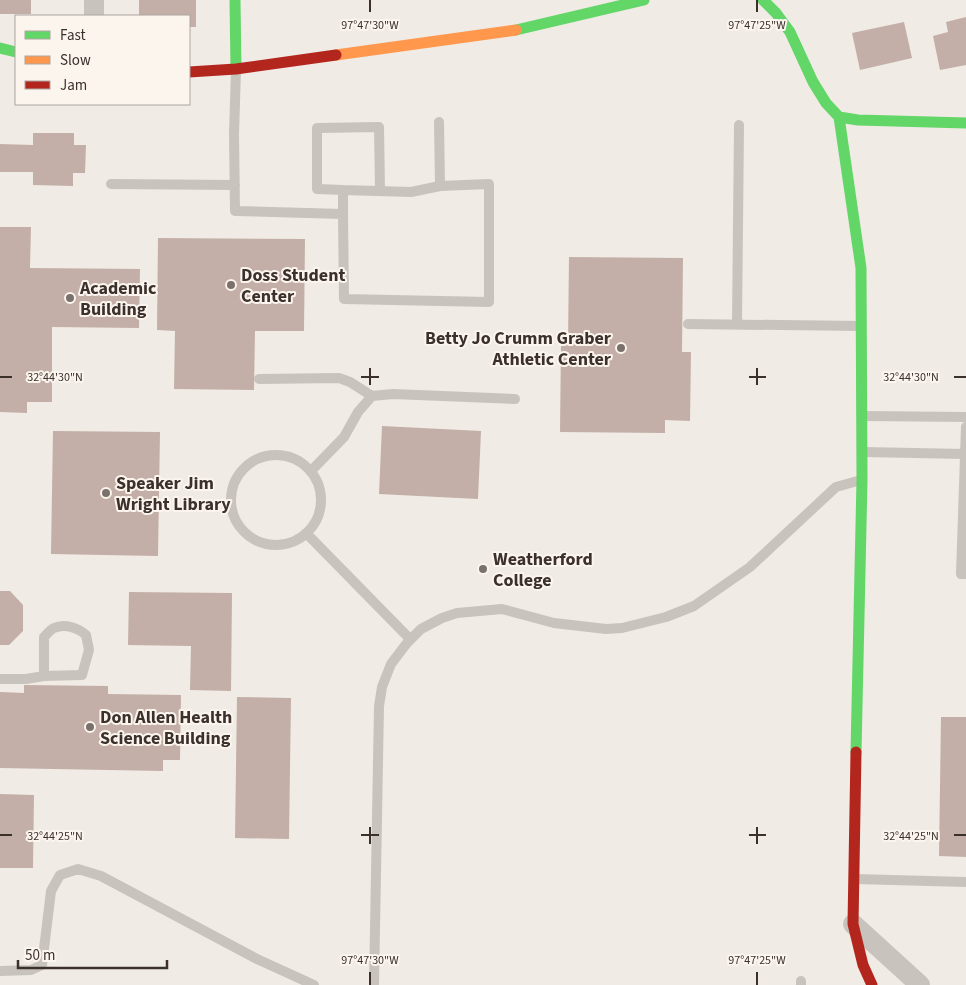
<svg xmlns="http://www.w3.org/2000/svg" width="966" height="985" font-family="'Source Sans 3',sans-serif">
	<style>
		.building { fill: #c3afa7 }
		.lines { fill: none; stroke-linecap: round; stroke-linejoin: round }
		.lane { stroke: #c9c3be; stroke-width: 10 }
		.street { stroke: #c9c3be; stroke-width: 20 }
		.fast { stroke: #63d668; stroke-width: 11 }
		.slow { stroke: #ff974d; stroke-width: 11 }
		.jam { stroke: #b3261e; stroke-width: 11 }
		.ticks { fill: none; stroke: #3b302b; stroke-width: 2 }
		.poi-dot { fill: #7a716c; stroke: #fbf5ee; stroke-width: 2 }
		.labels { text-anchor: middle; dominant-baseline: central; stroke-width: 4; stroke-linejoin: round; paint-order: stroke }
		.poi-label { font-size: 18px; font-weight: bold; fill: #3b302b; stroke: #fbf5ee; text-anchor: start }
		.ticks-label { font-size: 12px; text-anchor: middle; fill: #3b302b; stroke: #fbf5ee; stroke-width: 4; stroke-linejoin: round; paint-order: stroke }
	</style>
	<rect width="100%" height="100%" fill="#f0ebe5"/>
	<path class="building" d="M0,0H31V14H0Z
		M139,0H196V27H189V16H139Z
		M966,17V65L940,70L933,36L948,32L946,22Z
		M904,22L912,58L860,70L852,33Z
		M33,133H74V145H86L85,173H73V186L33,185V172H0V144L33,145Z
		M0,227H31L30,268L140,269L139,328L52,327V402H27V413L0,412Z
		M158,238L305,239L304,331H255L254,390L174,389L175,331L157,330Z
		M569,257L683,258L682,352H691L690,421L665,420V433L560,432L561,344H568Z
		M382,426L481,431L478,499L379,494Z
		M53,431L160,432L158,556L51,554Z
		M0,591H10L23,605V631L9,645H0Z
		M129,592L232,593L231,691L190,690L191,646L128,645Z
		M24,685L108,686V694L181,695L180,760H163V771L0,768V692L24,693Z
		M237,697L291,698L289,839L235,838Z
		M941,717H966V857L939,856Z
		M0,794L34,795L33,868H0Z"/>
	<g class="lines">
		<path class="lane" d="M236,70L234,134L235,211L343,214L344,299L489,302V184L440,186L411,192L343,190
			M439,122L440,186
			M111,184L235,185
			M343,214V190L317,189V128L379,127L380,191
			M688,324L861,326
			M737,324L739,125
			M259,379L339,378L350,382L372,396
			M863,416L966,417
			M966,427L961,574H966
			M863,452L966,454
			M231 500a45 45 0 1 1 90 0a45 45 0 1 1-90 0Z
			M311,471L344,437L358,412L372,396L393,394L515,399
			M307,534L410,639
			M0,679H26L44,676L82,675L89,650L86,635C78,628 65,623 54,628C51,629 47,634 44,637V676
			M855,879L966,882
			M0,971L31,970L42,965L51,891L60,875L78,869L101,876L257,959L314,985
			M801,981V985
			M374,985L379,706L382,687L391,664L407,643L421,629L442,618L457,613L502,609L554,623L606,629L622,628L666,617L694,606L750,567L836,487L861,480"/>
		<path class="street" d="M94,0V16
			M853,924L920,985"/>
		<path class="fast" d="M235,0L236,69
			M763,0L776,13L790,32L813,82L826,103L839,117L858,120L966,123
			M516,30L644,0
			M0,48L16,52
			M839,117L861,268L862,480L856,752"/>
		<path class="slow" d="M336,55L516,30"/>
		<path class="jam" d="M189,72L236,69L336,55
			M856,752L853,924L863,965L872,985"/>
	</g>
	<path class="ticks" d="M370,0V12M757,0V12M370,368V385M757,368V385M0,377H12M361,377H379M749,377H766M954,377H966M370,827V844M757,827V844M0,835H12M361,835H379M749,835H766M954,835H966M370,972V985M757,972V985"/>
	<g class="poi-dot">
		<circle cx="231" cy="285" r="5"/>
		<circle cx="70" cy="298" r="5"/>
		<circle cx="621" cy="348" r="5"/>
		<circle cx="106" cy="493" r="5"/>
		<circle cx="483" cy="569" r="5"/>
		<circle cx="90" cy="727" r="5"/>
	</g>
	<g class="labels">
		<g class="poi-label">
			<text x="241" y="275">Doss Student<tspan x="241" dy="21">Center</tspan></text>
			<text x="80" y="288">Academic<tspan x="80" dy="21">Building</tspan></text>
			<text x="611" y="338" text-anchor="end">Betty Jo Crumm Graber<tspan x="611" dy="21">Athletic Center</tspan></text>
			<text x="116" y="483">Speaker Jim<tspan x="116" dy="21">Wright Library</tspan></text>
			<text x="493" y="559">Weatherford<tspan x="493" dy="21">College</tspan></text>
			<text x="100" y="717">Don Allen Health<tspan x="100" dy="21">Science Building</tspan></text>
		</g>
	</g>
	<g class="ticks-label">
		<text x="370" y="29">97°47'30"W</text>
		<text x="757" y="29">97°47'25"W</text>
		<text x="55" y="381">32°44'30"N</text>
		<text x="911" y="381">32°44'30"N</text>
		<text x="55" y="840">32°44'25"N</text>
		<text x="911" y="840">32°44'25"N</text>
		<text x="370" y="964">97°47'30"W</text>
		<text x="757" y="964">97°47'25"W</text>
	</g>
	<rect x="15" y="15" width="175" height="90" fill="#fbf5ee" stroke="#aea6a0"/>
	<rect x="25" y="31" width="25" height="8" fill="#63d668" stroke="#aea6a0"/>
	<text x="60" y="40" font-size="15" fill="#3b302b">Fast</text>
	<rect x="25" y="56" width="25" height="8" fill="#ff974d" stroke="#aea6a0"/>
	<text x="60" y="65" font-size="15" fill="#3b302b">Slow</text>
	<rect x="25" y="81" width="25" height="8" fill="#b3261e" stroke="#aea6a0"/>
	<text x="60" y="90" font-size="15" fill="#3b302b">Jam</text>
	<path d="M18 960v8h149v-8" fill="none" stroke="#3b302b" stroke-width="2.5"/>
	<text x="25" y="960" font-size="15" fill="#3b302b" stroke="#fbf5ee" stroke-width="4" paint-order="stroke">50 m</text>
</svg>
